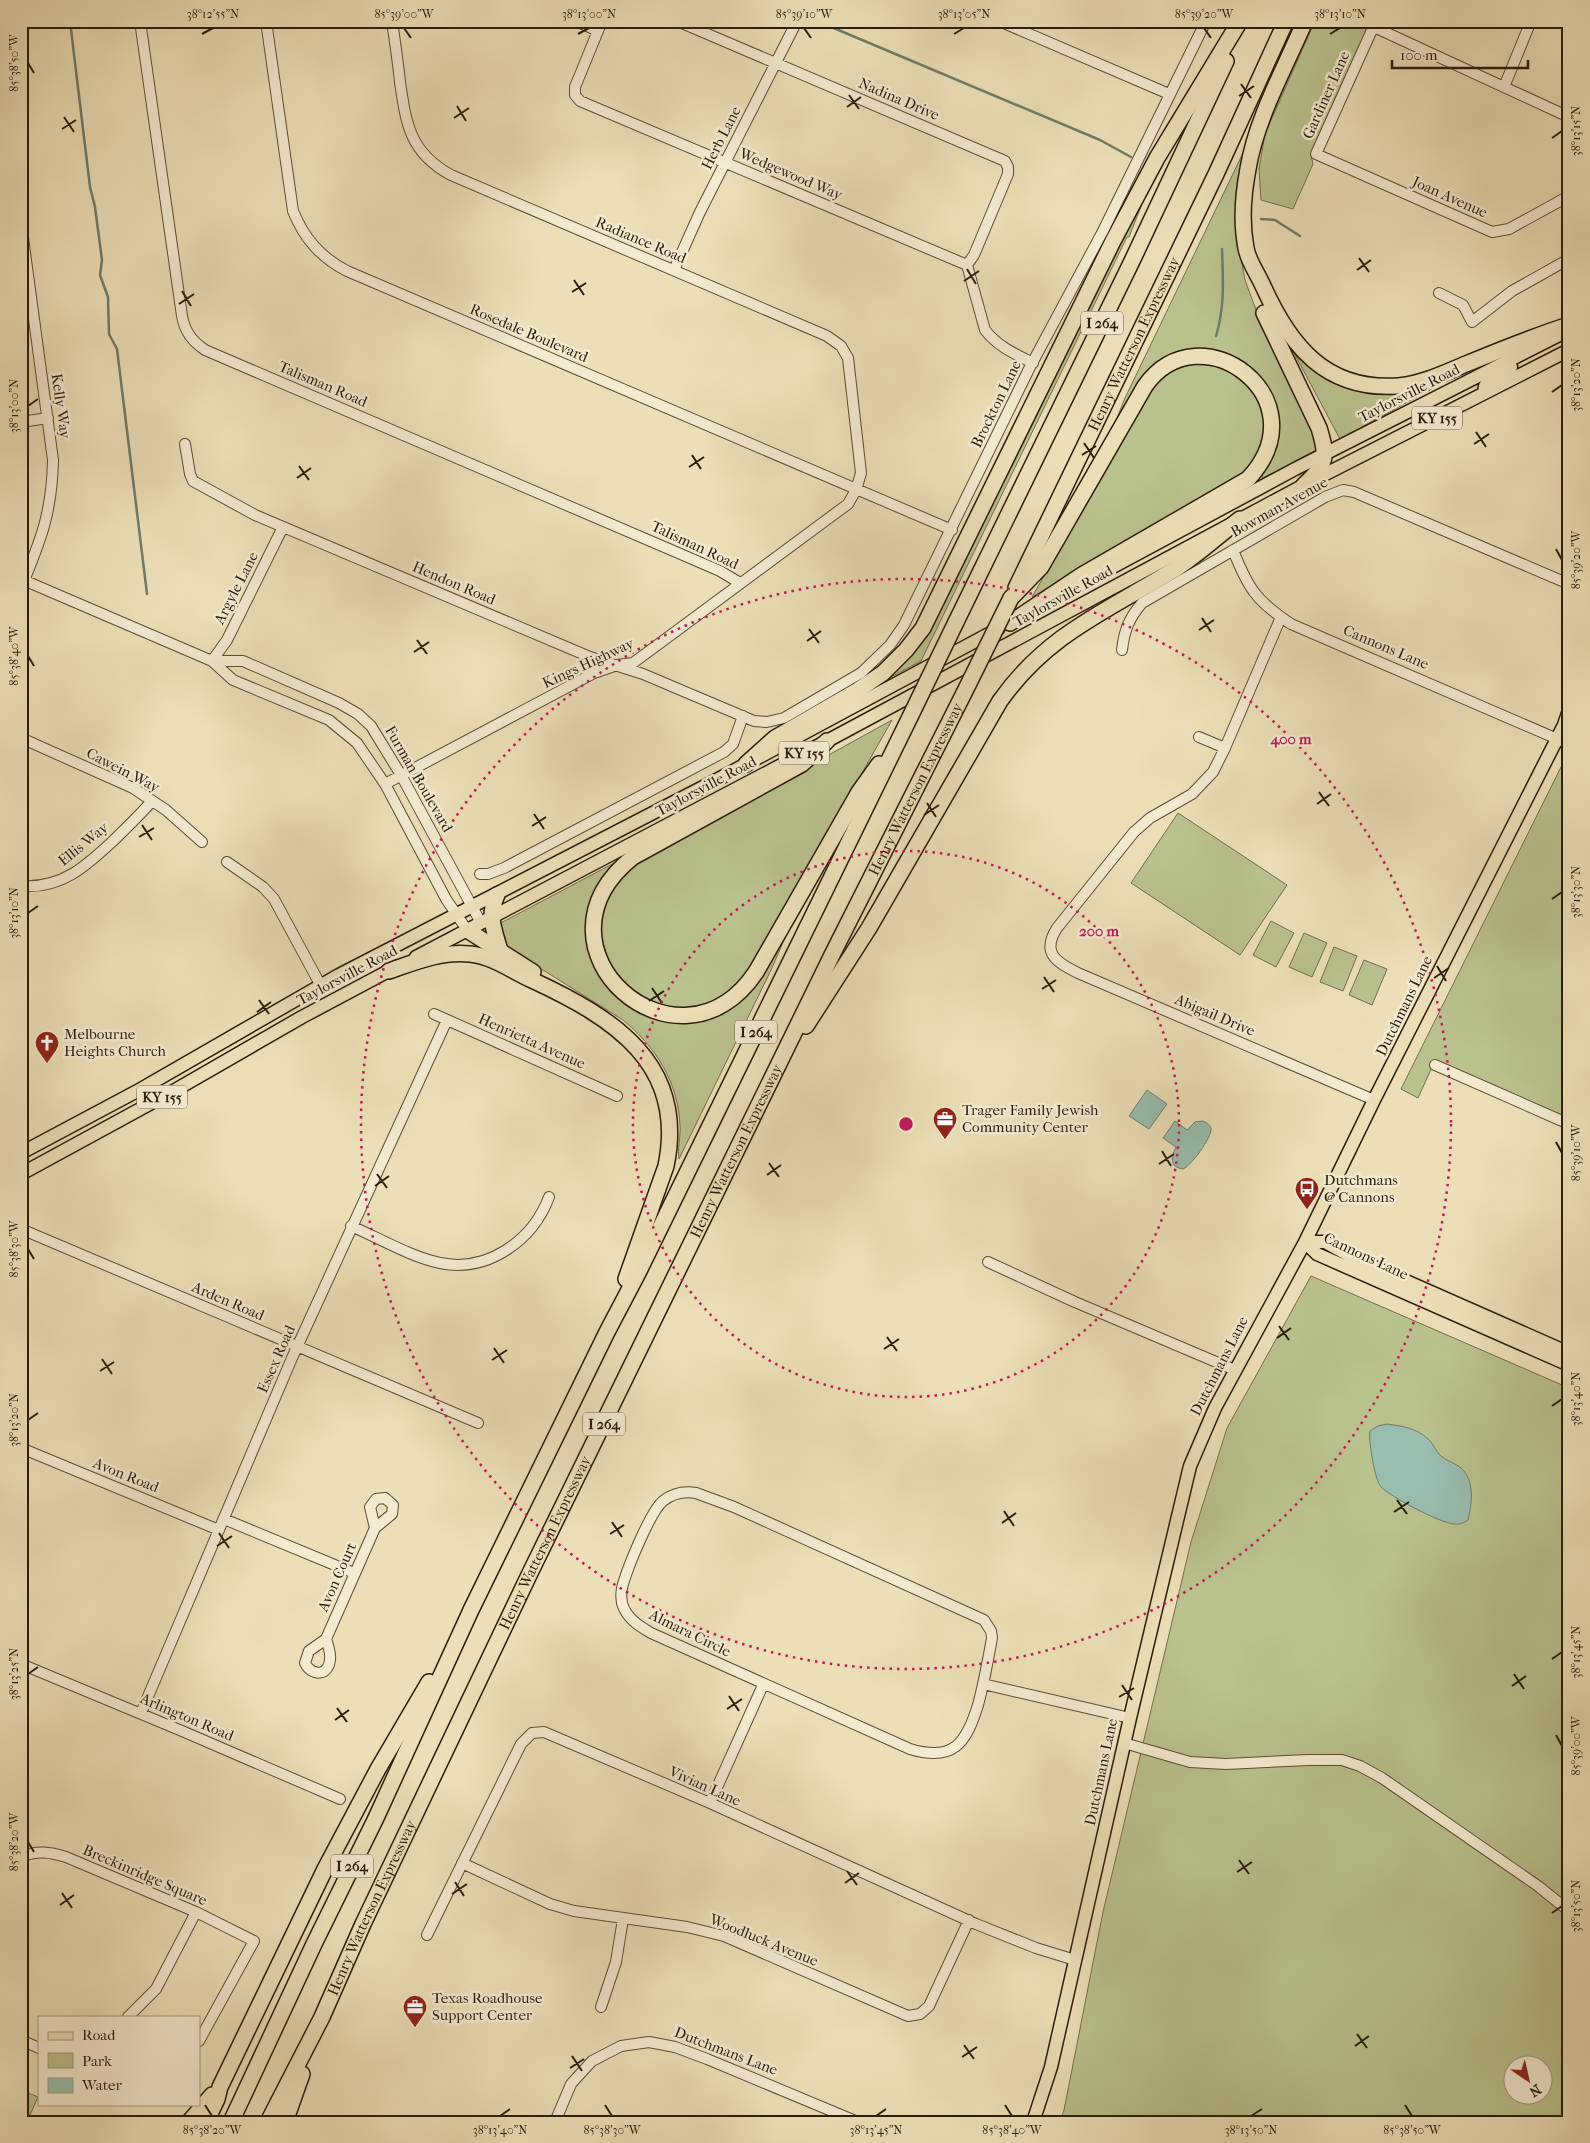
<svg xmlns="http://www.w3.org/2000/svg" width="1590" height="2143" font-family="'IM FELL French Canon',serif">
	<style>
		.green { fill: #b9c18d; stroke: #726e4c; fill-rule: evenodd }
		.water { fill: #99bdae; stroke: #6d7d6c }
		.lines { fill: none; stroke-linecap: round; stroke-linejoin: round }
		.stream { stroke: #6d7d6c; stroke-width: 2.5 }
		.minor-casing { stroke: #5b4d35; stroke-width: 12 }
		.major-casing { stroke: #2b1c0a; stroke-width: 15 }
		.highway-casing { stroke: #2b1c0a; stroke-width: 18 }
		.minor { stroke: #f3ead0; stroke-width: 10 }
		.major { stroke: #ecdfb7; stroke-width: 12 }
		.highway { stroke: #ecdfb7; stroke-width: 15 }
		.highway-bridge-casing { stroke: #2b1c0a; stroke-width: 18; stroke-linecap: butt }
		.highway-bridge { stroke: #ecdfb7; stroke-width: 15 }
		.ticks { fill: none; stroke: #2b1c0a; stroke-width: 2 }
		.ring { fill: none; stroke: #c2185b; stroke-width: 2.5; stroke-dasharray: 2.5 5 }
		.labels { text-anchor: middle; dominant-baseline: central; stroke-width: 5; stroke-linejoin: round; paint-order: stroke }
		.shield { fill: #f3ead0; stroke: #675a45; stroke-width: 1 }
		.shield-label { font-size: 14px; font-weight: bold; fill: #2b1c0a }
		.street-label { font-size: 15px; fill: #2b1c0a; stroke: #f3ead0 }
		.poi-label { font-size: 15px; fill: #2b1c0a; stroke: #f3ead0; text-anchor: start }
		.centre { fill: #c2185b; stroke: #f3ead0; stroke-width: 2.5 }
		.ring-label { font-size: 15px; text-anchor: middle; font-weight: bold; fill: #c2185b; stroke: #f3ead0; stroke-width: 5; stroke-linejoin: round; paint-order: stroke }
		.neatline { fill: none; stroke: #2b1c0a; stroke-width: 2 }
		.ticks-label { font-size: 12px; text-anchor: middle; fill: #2b1c0a }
	</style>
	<rect width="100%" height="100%" fill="#ecdfb7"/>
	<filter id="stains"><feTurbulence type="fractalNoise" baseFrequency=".004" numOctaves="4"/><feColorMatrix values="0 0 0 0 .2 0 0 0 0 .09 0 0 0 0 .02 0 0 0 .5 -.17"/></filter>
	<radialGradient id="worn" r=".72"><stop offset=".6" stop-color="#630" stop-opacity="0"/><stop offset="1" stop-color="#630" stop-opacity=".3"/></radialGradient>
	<path class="green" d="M1315,21H1371L1311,155L1313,164L1293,209L1261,200L1259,169L1265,134Z
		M1243,153L1245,154L1239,247L1245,280L1256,310L1320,448L1263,478L1261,474L1271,455L1258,377L1182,355L1111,433L1125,398Z
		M1147,191L1129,237H1127L921,661L883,681L896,669L1113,252Z
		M1295,350L1328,376L1436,384L1437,386L1340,439L1293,351Z
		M1204,363L1232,370L1256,393L1265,419L1264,443L1250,469L1186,510L1032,597L1153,386C1169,372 1183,364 1204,363Z
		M892,720L753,966L721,999L686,1009L662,1007L630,992L609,964L600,932L605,901L618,879L644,857Z
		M1567,755H1569V1122L1434,1063L1418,1098L1401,1089Z
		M1178,813L1287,885L1240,955L1131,883Z
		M616,862L617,864L605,878L593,904L617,995L644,1013L735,1003L757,980L790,926L771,970L679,1159C677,1150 681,1136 680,1125C678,1082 656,1047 623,1020L511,950L506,946L497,925Z
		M1271,921L1294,933L1276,967L1253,955Z
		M1304,933L1327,943L1312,977L1289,967Z
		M1334,947L1357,956L1343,991L1320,982Z
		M1364,960L1387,969L1372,1005L1349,995Z
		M1311,1276L1569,1388V2122H1060L1064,2110L1103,1912L1191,1542L1227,1428ZM1512,2066H1542V2096H1512Z
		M21,2090L38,2097L27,2122H21Z"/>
	<path class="water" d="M1147,1090L1167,1104L1149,1129L1129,1116Z
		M1175,1121L1187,1130L1195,1122L1203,1121C1207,1123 1211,1125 1211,1129C1212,1137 1191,1166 1183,1169C1168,1167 1172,1156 1176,1147L1163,1138Z
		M1387,1424C1401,1426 1416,1428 1427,1438C1433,1442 1435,1451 1441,1456C1447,1461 1455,1463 1461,1468C1475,1481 1472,1503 1468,1520C1463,1523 1460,1525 1454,1524C1440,1523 1391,1497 1381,1487C1375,1482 1368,1438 1370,1431L1378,1426Z"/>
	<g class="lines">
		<path class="stream" d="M70,21L90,187L95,207L102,260L100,275L108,297L109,334L117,349L147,594
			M817,21L1100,140L1131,157
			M1261,219L1275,220L1300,236
			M1216,336C1225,307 1223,279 1222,249"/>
		<defs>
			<path id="minor" d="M140,21L182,316C185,332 192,341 205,350L676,552L720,571L740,583
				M266,21L293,211C304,238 320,257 347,271L952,530
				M576,21L598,31
				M602,21L575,87V95L580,101L967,265
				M677,21L1005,161L1008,167V174L974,255L967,265
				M999,21L1169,94
				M1376,21L1316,154L1492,232L1509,229L1569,196
				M1374,27L1569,117
				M1504,87L1531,21
				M21,223L53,460C52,512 41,540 21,588
				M967,265L985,330C997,346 1015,354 1033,363
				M674,270L700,212L797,21
				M1439,293L1463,305L1472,322L1512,291L1569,259
				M21,422L48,418
				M185,444L190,474L193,481L255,515L590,657L643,674L754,721L767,722L784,718L861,673L890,645L904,625L1029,369L1103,231L1206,21
				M1233,550C1248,588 1256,601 1291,624L1569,744
				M21,579L212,661L233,680L329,720L357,743L385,784L446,899L467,930
				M1281,617L1225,748L1213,772L1192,794L1150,818L1134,832L1057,928C1041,953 1056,962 1078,973L1374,1100
				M1122,650C1124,631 1129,618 1142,603L1325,497L1343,490L1354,492L1569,584
				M212,661H243L339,703L358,714L371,726L401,775L481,923
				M212,661L227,640L283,527
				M1199,737L1225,748
				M21,738L133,788L166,810L202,842
				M385,784L594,673L617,665L633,663L848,504L856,490L861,473L848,358L841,346L827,336L451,175C410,153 406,124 400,82C398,62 395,42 392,21
				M227,862L263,887L274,899L321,986
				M480,874H488L504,868L724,752L733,744L743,716
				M21,886C62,889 86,866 114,840C127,827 140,815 152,801
				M434,1014L617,1096
				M1435,1065L1569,1124
				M351,1226C379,1238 411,1257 440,1263C488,1273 533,1240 549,1197
				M21,1229L478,1423
				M988,1262L1075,1302L1235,1370
				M21,1448L219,1530
				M696,1493L734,1507L984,1620L991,1631L992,1638C988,1660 984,1683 978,1705C966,1744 953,1762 910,1749L651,1633C639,1626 626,1618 622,1603C621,1597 621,1590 623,1584C628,1567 650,1512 663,1501C672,1494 684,1491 696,1493Z
				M224,1519L354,1573
				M326,1639C328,1645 331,1653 330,1659C329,1676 312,1677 305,1663L309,1651L326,1639L375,1528L392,1514L393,1505L385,1498L376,1499L370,1507L375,1528
				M21,1664L182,1731L340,1799
				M983,1684L1130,1718
				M141,1713L292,1358L447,1020
				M1124,1743L1190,1762L1226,1764L1308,1760H1342L1360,1766L1382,1778L1538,1886L1569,1911
				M710,1803L763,1685
				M21,1857C37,1850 50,1852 66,1857L196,1912L254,1941L199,2041
				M462,1863L550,1904L574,1911L687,1927L724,1936L908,2016L920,2014L929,2006L969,1920
				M427,1935L521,1744L532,1733L544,1732L710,1803L976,1924L1036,1948L1075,1960
				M601,2007L616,1962L623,1919
				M128,2017L156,1989L196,1912
				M21,2040L39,2048
				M555,2122L571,2084L592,2061L621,2046L649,2042L675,2047L707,2059L858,2122"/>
			<path id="major" d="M1484,393L1485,386L1511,367
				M1070,590L1295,469L1567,331
				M416,957L827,741L1304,485L1569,350
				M21,1153L141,1089L339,975L709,784L998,629
				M21,1174L177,1089L302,1017L396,967
				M1305,1242L1317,1254L1569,1365
				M1305,1242H1325L1356,1259L1569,1353
				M1033,2122L1051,2067L1130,1718L1190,1466L1215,1408L1305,1242L1374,1100L1564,725L1569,710"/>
			<g id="highway">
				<path d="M1305,21C1285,68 1256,119 1248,169C1243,195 1241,222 1246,248C1248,261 1258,274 1263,286C1290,346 1326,391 1398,386C1422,384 1444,373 1466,364C1500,350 1534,336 1569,325"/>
				<path d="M1264,313L1319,428C1328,457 1327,464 1304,485"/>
				<path id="s1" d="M1016,588L1216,174L1286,21"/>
				<path d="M956,622L1132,261L1226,61"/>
				<path d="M1010,623L1082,575L1248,479C1323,399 1200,308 1145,386L1041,567L1011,598"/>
				<path d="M827,741L802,764L633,857C519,948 679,1087 756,972L859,792L879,764"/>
				<path d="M746,764L775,738L858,690L883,673L906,650L923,628L1113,241L1157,158L1240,21"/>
				<path d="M497,895C487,917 494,928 500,951"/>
				<path d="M467,930L533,972"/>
				<path d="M389,971C415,962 441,951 470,954C492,956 512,971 532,980C614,1018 687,1064 666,1166L626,1279"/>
				<path d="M806,1026L869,928L1000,701C1048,633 1109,610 1177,568C1199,554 1219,535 1240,519"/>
				<path d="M189,2122L212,2095"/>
				<path d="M206,2122L217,2099L220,2087L325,1869L378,1769L429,1682"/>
				<path d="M231,2122L314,1944L376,1818L471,1610L607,1332L638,1273L910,717"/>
				<path id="s2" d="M268,2122L322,2017L363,1924L530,1573L833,953L964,693"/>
				<path d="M285,2122L302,2074"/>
			</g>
		</defs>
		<use href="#minor" class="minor-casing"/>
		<use href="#major" class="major-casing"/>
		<use href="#highway" class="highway-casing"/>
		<use href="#minor" class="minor"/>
		<use href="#major" class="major"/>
		<use href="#highway" class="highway"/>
		<defs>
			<path id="highway-bridge" d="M964,693L1011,598
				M910,717L956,622"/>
		</defs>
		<use href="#highway-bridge" class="highway-bridge-casing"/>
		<use href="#highway-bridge" class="highway-bridge"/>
	</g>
	<path class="ticks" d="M404,28L411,38M804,28L811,38M1204,28L1211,38M202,34L213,28M578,34L589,28M954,34L964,28M1330,34L1340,28M28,63L34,73M1241,84L1251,98M849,95L859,109M1239,96L1254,86M457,106L466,121M847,107L861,97M64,117L74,132M454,118L469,108M62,129L76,120M1552,138L1562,131M1359,258L1369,272M967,269L976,284M1357,270L1371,260M574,280L584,295M964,281L979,271M182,291L191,306M572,292L586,283M179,304L194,294M1552,392L1562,385M28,406L38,399M1476,432L1486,447M1084,443L1094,458M1474,444L1489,434M692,455L701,469M1082,455L1096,446M299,466L309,480M689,467L704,457M297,478L311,468M1556,549L1562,560M1202,618L1211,632M809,629L819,643M1199,630L1214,620M417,640L427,654M807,641L821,631M414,652L429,642M28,656L34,666M1319,792L1329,806M927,803L936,817M1317,804L1331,794M534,814L544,829M924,815L939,805M142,825L152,840M532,826L546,817M139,837L154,828M1552,899L1562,892M28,913L38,906M1437,966L1446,981M1044,977L1054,992M1434,978L1449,968M652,988L662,1003M1042,989L1056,980M259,1000L269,1014M649,1001L664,991M257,1012L271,1002M1556,1142L1562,1153M1162,1151L1171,1166M769,1163L779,1177M1159,1164L1174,1154M377,1174L387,1188M767,1175L781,1165M375,1186L389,1176M28,1249L34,1259M1279,1326L1289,1340M887,1337L897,1351M1277,1338L1291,1328M494,1348L504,1363M884,1349L899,1339M102,1359L112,1374M492,1360L507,1350M100,1371L114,1362M1552,1406L1562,1399M28,1420L38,1413M1397,1500L1407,1514M1004,1511L1014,1526M1394,1512L1409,1502M612,1522L622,1537M1002,1523L1016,1513M219,1533L229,1548M610,1534L624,1525M217,1546L232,1536M1552,1659L1562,1652M28,1674L38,1667M1514,1674L1524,1689M1122,1685L1132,1700M1512,1686L1526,1676M729,1696L739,1711M1119,1697L1134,1688M337,1708L347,1722M727,1709L742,1699M335,1720L349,1710M1556,1735L1562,1746M28,1842L34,1852M1239,1860L1249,1874M847,1871L857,1885M1237,1872L1252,1862M455,1882L464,1896M845,1883L859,1873M62,1893L72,1908M452,1894L467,1884M60,1905L74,1895M1552,1913L1562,1906M1357,2034L1367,2048M964,2045L974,2059M1355,2046L1369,2036M572,2056L582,2071M962,2057L977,2047M570,2068L584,2059M205,2105L212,2116M605,2105L612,2116M1005,2105L1012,2116M1405,2105L1412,2116M500,2116L510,2109M876,2116L886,2109M1251,2116L1262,2109"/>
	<g class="ring">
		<circle cx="906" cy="1124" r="273"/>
		<circle cx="906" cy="1124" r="545"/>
	</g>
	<defs>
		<symbol id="church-pin" viewBox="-11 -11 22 30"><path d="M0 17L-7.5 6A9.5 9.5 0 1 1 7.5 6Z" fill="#8f2418" stroke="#f3ead0"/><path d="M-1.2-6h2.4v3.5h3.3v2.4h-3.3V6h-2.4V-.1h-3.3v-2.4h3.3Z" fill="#fff"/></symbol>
		<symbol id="office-pin" viewBox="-11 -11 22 30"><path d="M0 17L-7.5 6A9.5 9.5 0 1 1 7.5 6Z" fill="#8f2418" stroke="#f3ead0"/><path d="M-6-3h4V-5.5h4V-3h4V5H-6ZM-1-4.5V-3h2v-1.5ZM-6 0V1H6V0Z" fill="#fff"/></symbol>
		<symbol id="bus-pin" viewBox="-11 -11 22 30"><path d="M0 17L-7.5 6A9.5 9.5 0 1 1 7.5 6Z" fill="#8f2418" stroke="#f3ead0"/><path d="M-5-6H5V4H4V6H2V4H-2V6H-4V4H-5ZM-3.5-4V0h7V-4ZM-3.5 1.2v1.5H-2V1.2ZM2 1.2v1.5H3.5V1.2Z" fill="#fff"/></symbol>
	</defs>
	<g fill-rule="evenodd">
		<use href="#church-pin" x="33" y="1029" width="28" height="38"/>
		<use href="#office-pin" x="931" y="1105" width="28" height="38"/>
		<use href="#bus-pin" x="1293" y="1175" width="28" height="38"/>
		<use href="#office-pin" x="401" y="1993" width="28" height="38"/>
	</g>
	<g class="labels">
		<g class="shield">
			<rect x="1081" y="311.5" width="42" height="23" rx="4"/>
			<rect x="1412" y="406.5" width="50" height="23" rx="4"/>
			<rect x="779" y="741.5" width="50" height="23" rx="4"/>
			<rect x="735" y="1020.5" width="42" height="23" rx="4"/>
			<rect x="137" y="1085.5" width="50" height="23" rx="4"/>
			<rect x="583" y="1412.5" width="42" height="23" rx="4"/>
			<rect x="331" y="1854.5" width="42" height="23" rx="4"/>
		</g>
		<g class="shield-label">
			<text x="1102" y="323">I 264</text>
			<text x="1437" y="418">KY 155</text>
			<text x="804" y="753">KY 155</text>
			<text x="756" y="1032">I 264</text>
			<text x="162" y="1097">KY 155</text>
			<text x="604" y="1424">I 264</text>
			<text x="352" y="1866">I 264</text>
		</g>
		<g class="street-label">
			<text transform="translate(1326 95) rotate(-66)">Gardiner Lane</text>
			<text transform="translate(899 99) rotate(23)">Nadina Drive</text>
			<text transform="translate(721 138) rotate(-63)">Herb Lane</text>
			<text transform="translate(791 174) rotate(23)">Wedgewood Way</text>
			<text transform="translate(1450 197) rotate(24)">Joan Avenue</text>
			<text transform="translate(641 240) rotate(23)">Radiance Road</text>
			<text transform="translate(529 333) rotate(23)">Rosedale Boulevard</text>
			<text stroke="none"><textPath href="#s1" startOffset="271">Henry Watterson Expressway</textPath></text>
			<text transform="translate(323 384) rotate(23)">Talisman Road</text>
			<text transform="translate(1409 393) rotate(-27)">Taylorsville Road</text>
			<text transform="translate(996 404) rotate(-64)">Brockton Lane</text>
			<text transform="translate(61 406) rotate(82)">Kelly Way</text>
			<text transform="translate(1279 507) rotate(-29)">Bowman Avenue</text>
			<text transform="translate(695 545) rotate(25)">Talisman Road</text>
			<text transform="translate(454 583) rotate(23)">Hendon Road</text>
			<text transform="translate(236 588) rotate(-63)">Argyle Lane</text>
			<text transform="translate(1063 596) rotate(-29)">Taylorsville Road</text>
			<text transform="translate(1386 647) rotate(23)">Cannons Lane</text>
			<text transform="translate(588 663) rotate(-25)">Kings Highway</text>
			<text transform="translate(123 770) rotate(27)">Cawein Way</text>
			<text transform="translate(419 779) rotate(60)">Furman Boulevard</text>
			<text transform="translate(706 786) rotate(-28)">Taylorsville Road</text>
			<text stroke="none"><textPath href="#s2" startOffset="1482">Henry Watterson Expressway</textPath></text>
			<text transform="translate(83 844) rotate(-39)">Ellis Way</text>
			<text transform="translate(347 975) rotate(-28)">Taylorsville Road</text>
			<text transform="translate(1404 1006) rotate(-64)">Dutchmans Lane</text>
			<text transform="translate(1215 1015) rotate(23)">Abigail Drive</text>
			<text transform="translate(532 1041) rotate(24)">Henrietta Avenue</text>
			<text stroke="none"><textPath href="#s2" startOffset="1078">Henry Watterson Expressway</textPath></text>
			<text transform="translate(1366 1256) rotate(25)">Cannons Lane</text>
			<text transform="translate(228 1301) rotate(23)">Arden Road</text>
			<text transform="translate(276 1359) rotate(-66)">Essex Road</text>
			<text transform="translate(1219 1366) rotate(-63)">Dutchmans Lane</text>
			<text transform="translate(126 1475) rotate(22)">Avon Road</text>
			<text stroke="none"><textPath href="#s2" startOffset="642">Henry Watterson Expressway</textPath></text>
			<text transform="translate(337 1577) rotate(-66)">Avon Court</text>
			<text transform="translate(690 1633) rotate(26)">Almara Circle</text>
			<text transform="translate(187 1717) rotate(23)">Arlington Road</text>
			<text transform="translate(1101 1772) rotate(-78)">Dutchmans Lane</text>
			<text transform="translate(705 1786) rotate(24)">Vivian Lane</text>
			<text transform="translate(145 1875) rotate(23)">Breckinridge Square</text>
			<text stroke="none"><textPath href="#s2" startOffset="238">Henry Watterson Expressway</textPath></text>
			<text transform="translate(764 1940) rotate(22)">Woodluck Avenue</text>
			<text transform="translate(726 2051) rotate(21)">Dutchmans Lane</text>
		</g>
		<g class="poi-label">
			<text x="64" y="1034">Melbourne<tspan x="64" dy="17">Heights Church</tspan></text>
			<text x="962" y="1110">Trager Family Jewish<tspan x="962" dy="17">Community Center</tspan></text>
			<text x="1324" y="1180">Dutchmans<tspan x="1324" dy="17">@ Cannons</tspan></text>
			<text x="432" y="1998">Texas Roadhouse<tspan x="432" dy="17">Support Center</tspan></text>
		</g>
	</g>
	<circle cx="906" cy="1124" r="8" class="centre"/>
	<g class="ring-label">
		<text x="1291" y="744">400 m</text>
		<text x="1099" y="936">200 m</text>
	</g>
	<rect width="1590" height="2143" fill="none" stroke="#ecdfb7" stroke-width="55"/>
	<rect x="38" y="2016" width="162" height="90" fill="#f3ead0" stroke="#a39881"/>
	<rect x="48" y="2032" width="25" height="8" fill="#ecdfb7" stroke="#a39881"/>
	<text x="82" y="2040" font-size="15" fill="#2b1c0a">Road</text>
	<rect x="48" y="2053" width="25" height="15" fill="#b9c18d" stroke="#a39881"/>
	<text x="82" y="2066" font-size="15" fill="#2b1c0a">Park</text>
	<rect x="48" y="2078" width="25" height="15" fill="#99bdae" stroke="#a39881"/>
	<text x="82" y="2090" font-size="15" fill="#2b1c0a">Water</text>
	<g transform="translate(1528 2080) rotate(146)"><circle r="24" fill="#f3ead0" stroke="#a39881"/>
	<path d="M0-4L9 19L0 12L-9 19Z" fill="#8f2418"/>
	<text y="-8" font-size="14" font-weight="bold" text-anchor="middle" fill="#2b1c0a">N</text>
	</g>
	<path d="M1392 60v8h136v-8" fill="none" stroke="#2b1c0a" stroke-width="2.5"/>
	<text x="1400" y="60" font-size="15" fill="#2b1c0a" stroke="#f3ead0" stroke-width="4" paint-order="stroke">100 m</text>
	<rect x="28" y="28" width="1534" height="2088" class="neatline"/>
	<g class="ticks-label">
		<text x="213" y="18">38°12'55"N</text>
		<text x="404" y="18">85°39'00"W</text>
		<text x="589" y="18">38°13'00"N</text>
		<text x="804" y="18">85°39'10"W</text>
		<text x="964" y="18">38°13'05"N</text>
		<text x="1204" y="18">85°39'20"W</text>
		<text x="1340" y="18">38°13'10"N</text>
		<text transform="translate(14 63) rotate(-90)" y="4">85°38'50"W</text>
		<text transform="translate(1576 131) rotate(-90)" y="4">38°13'15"N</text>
		<text transform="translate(1576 385) rotate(-90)" y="4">38°13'20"N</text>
		<text transform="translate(14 406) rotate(-90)" y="4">38°13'00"N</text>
		<text transform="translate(1576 560) rotate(-90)" y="4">85°39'20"W</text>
		<text transform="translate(14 656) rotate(-90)" y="4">85°38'40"W</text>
		<text transform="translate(1576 892) rotate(-90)" y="4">38°13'30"N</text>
		<text transform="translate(14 913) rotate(-90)" y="4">38°13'10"N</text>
		<text transform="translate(1576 1153) rotate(-90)" y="4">85°39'10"W</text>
		<text transform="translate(14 1249) rotate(-90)" y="4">85°38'30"W</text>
		<text transform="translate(1576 1399) rotate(-90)" y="4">38°13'40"N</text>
		<text transform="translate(14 1420) rotate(-90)" y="4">38°13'20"N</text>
		<text transform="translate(1576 1652) rotate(-90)" y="4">38°13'45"N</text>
		<text transform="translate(14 1674) rotate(-90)" y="4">38°13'25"N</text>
		<text transform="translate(1576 1746) rotate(-90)" y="4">85°39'00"W</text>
		<text transform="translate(14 1842) rotate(-90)" y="4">85°38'20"W</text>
		<text transform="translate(1576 1906) rotate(-90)" y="4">38°13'50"N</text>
		<text x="212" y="2134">85°38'20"W</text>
		<text x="500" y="2134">38°13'40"N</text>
		<text x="612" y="2134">85°38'30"W</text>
		<text x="876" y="2134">38°13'45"N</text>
		<text x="1012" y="2134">85°38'40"W</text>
		<text x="1251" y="2134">38°13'50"N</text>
		<text x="1412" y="2134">85°38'50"W</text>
	</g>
	<rect width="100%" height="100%" filter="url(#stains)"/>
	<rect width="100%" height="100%" fill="url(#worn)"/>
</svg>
